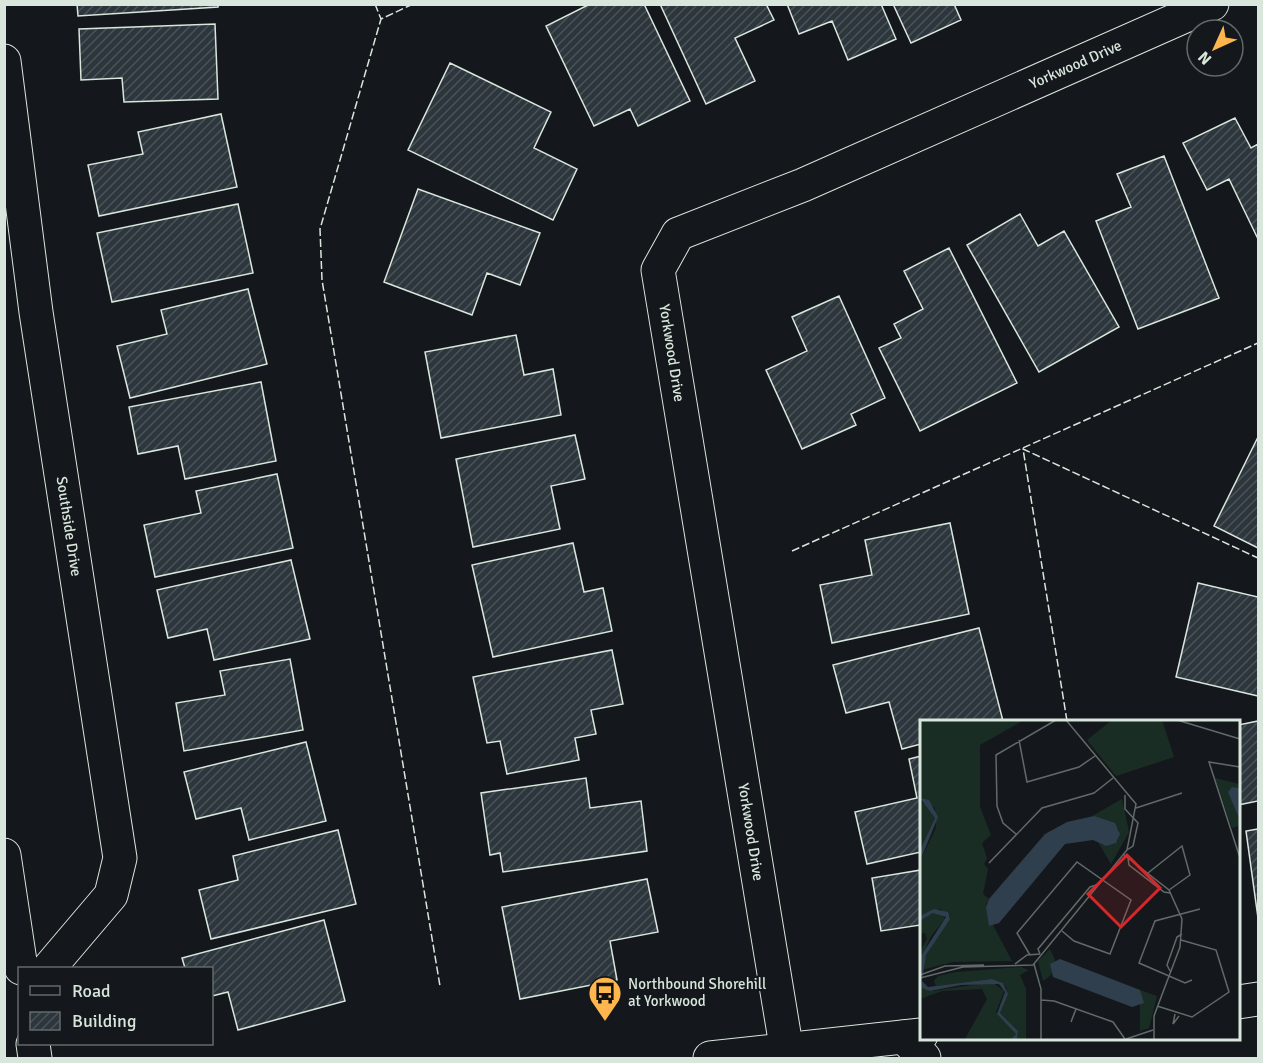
<svg xmlns="http://www.w3.org/2000/svg" width="1263" height="1063" font-family="Signika,sans-serif">
	<style>
		.building { fill: url(#building-hatch); stroke: #d8e6dc; stroke-width: 1.5 }
		.lines { fill: none; stroke-linecap: round; stroke-linejoin: round }
		.minor-casing { stroke: #d8e6dc; stroke-width: 35 }
		.tertiary-casing { stroke: #d8e6dc; stroke-width: 35 }
		.minor { stroke: #14181c; stroke-width: 33 }
		.tertiary { stroke: #14181c; stroke-width: 33 }
		.fence { stroke: #d8e6dc; stroke-width: 1.5; stroke-dasharray: 8 3; stroke-linecap: butt }
		.labels { text-anchor: middle; dominant-baseline: central; stroke-width: 4.5; stroke-linejoin: round; paint-order: stroke }
		.street-label { font-size: 15px; fill: #d8e6dc; stroke: #14181c }
		.poi-label { font-size: 15px; fill: #d8e6dc; stroke: #14181c; text-anchor: start }
		.inset-road { fill: none; stroke: #626a69; stroke-width: 1.5 }
		.view { fill: #d62828; fill-opacity: 0.15; stroke: #d62828; stroke-width: 3 }
		.inset-edge { fill: none; stroke: #d8e6dc; stroke-width: 3 }
	</style>
	<defs>
		<pattern id="building-hatch" width="6" height="6" patternUnits="userSpaceOnUse" patternTransform="scale(1.5)"><rect width="6" height="6" fill="#2c363c"/><path d="M-1 1l2-2M0 6l6-6M5 7l2-2" fill="none" stroke="#4a5358"/></pattern>
	</defs>
	<rect width="100%" height="100%" fill="#14181c"/>
	<path class="building" d="M77,4H218V7L78,16Z
		M590,4H644L690,101L638,126L630,109L594,126L546,26Z
		M660,4H766L774,20L735,38L755,81L706,104Z
		M787,4H881L896,39L848,60L832,21L799,34Z
		M893,4H954L961,20L911,43Z
		M215,24L218,99L124,102L122,78L81,80L79,29Z
		M450,63L551,112L534,148L577,169L553,220L408,150Z
		M221,114L237,187L99,216L88,165L143,154L138,132Z
		M1235,118L1251,148L1258,144V239L1229,179L1207,190L1183,143Z
		M1164,156L1219,298L1138,329L1096,221L1131,207L1117,174Z
		M418,189L540,233L520,285L487,273L472,315L384,282Z
		M238,204L253,273L112,302L97,233Z
		M1020,214L1038,246L1064,231L1119,327L1039,372L967,245Z
		M949,248L1017,383L920,431L879,348L901,338L894,324L923,309L904,271Z
		M248,289L267,364L130,398L117,346L167,334L161,310Z
		M839,296L885,398L851,414L856,425L802,449L766,370L807,351L792,317Z
		M516,335L524,375L553,369L561,415L441,438L425,352Z
		M261,382L276,461L185,479L178,446L138,454L129,407Z
		M575,435L585,479L551,486L560,529L473,547L456,459Z
		M1258,437V548L1214,526Z
		M277,474L293,548L155,577L144,525L201,513L196,491Z
		M950,523L969,614L832,643L820,585L872,575L865,540Z
		M573,543L584,592L603,588L612,631L493,657L472,565Z
		M291,560L310,639L214,660L207,629L168,638L157,590Z
		M1198,583L1258,597V696L1176,677Z
		M979,628L1003,721H921V744L902,749L889,702L846,713L833,665Z
		M612,650L623,704L591,710L596,734L575,738L579,760L507,774L500,741L487,743L473,677Z
		M290,659L303,730L184,751L176,703L225,695L220,671Z
		M1258,721V801L1238,805V725Z
		M306,742L326,821L249,840L241,808L196,819L184,772Z
		M921,756V852L867,864L855,812L917,798L909,759Z
		M586,778L590,808L641,801L647,851L503,872L500,853L490,855L481,793Z
		M1258,829V918L1246,831Z
		M338,830L356,904L211,939L199,890L238,880L233,856Z
		M921,870V933L920,925L881,931L872,878Z
		M647,879L658,932L610,941L617,980L520,999L502,907Z
		M324,920L345,1001L238,1030L228,992L212,996V968H185L182,958Z"/>
	<g class="lines">
		<defs>
			<g id="minor">
				<path id="s1" d="M4,61L36,312L120,858L111,895L49,968"/>
				<path d="M4,855L21,968"/>
				<path d="M904,1037L924,1058"/>
				<path d="M33,1044L35,1058"/>
				<path id="s2" d="M788,1058L658,270L678,234L803,185L1212,4"/>
			</g>
			<path id="tertiary" d="M1238,1002L1258,999
				M710,1058L921,1035"/>
		</defs>
		<use href="#minor" class="minor-casing"/>
		<use href="#tertiary" class="tertiary-casing"/>
		<use href="#minor" class="minor"/>
		<use href="#tertiary" class="tertiary"/>
		<path class="fence" d="M375,4L381,19
			M413,4L381,19L320,229L322,280L440,986
			M792,551L1258,343
			M1067,721L1023,449L1258,558"/>
	</g>
	<defs>
		<symbol id="bus-pin" viewBox="-11 -11 22 30"><path d="M0 17L-7.5 6A9.5 9.5 0 1 1 7.5 6Z" fill="#ffb74d" stroke="#14181c"/><path d="M-5-6H5V4H4V6H2V4H-2V6H-4V4H-5ZM-3.5-4V0h7V-4ZM-3.5 1.2v1.5H-2V1.2ZM2 1.2v1.5H3.5V1.2Z" fill="#111"/></symbol>
	</defs>
	<g fill-rule="evenodd">
		<use href="#bus-pin" x="586" y="974" width="38" height="52"/>
	</g>
	<g class="labels">
		<g class="street-label">
			<text stroke="none"><textPath href="#s2" startOffset="1272">Yorkwood Drive</textPath></text>
			<text transform="translate(672 353) rotate(81)">Yorkwood Drive</text>
			<text stroke="none"><textPath href="#s1" startOffset="470">Southside Drive</textPath></text>
			<text transform="translate(751 832) rotate(81)">Yorkwood Drive</text>
		</g>
		<g class="poi-label">
			<text x="628" y="984">Northbound Shorehill<tspan x="628" dy="17">at Yorkwood</tspan></text>
		</g>
	</g>
	<g transform="translate(920 720)">
		<rect width="320" height="320" fill="#14181c"/>
		<path d="M0,0H104L60,25V87L71,115L62,123L67,138L64,144L68,149L63,174L69,179L66,184L74,207L92,241L33,242L1,250L6,235L30,196L20,189L0,196V141L16,108L15,88L0,78ZM192,0H242L254,37L196,56L167,20ZM295,58L319,64V106L312,108ZM202,79L209,112L191,144L178,122L183,125L198,121L199,109L172,96ZM0,82L8,85L15,98L0,130ZM13,193H21L25,199L11,216L0,242V231L7,219L5,213H0V201ZM130,229L135,240L131,255L123,261L118,241ZM101,247L109,250L100,255L106,269V319H97L98,311L80,293L87,269L83,263L72,259L16,266L14,261L18,256L36,252ZM72,262L84,271L76,292L96,314L91,319H45L67,279L62,269L22,271L0,279V263L13,271ZM220,270L237,276L229,308L220,311Z" fill="#1a2d24"/>
		<path d="M312,67L319,68V98L308,72ZM0,78L9,80L18,97L0,141V130L15,98ZM174,96L195,103L200,114L196,123L186,126L173,120L145,124L79,203L69,206L66,187L69,179L125,114L147,102ZM14,189L28,192L30,199L6,235L2,261L8,267L72,259L83,263L88,274L80,293L98,311L97,319H91L96,314L77,294L85,272L79,264L41,265L10,271L2,268L1,236L26,197L13,193L0,201V196ZM140,239L220,270L224,283L212,287L133,257L130,244Z" fill="#2f3f4d"/>
		<path class="inset-road" d="M257,0L320,19M99,20L107,62L159,47L175,36M320,47L289,42L320,138M205,75V89L218,103L213,126L207,130M216,88L262,73M96,114L83,103L77,86L76,35L136,0M203,134L249,170L262,199L260,227L234,296V319M208,138L209,145L244,172L250,173M69,143L122,88L174,73L193,58M228,153L262,126L270,155L249,170M120,234L118,229L170,167L180,164M110,235L97,213L157,142L211,180L190,234L154,221L142,211M95,244L107,235L120,234M114,244L121,269V319M250,251L247,245L257,217L262,214M0,255L25,246L64,245M0,258L43,247L113,245L207,130L216,84L146,0M272,260L265,263L219,243L235,201L280,189M121,280L134,281L193,302L205,319M237,286L272,297L309,272L296,230L261,220M154,294L151,302L156,289M255,294L253,304L259,296M206,319L233,310"/>
		<path class="view" d="M207,135L240,168L201,207L168,174Z"/>
		<rect width="320" height="320" class="inset-edge"/>
	</g>
	<rect width="1263" height="1063" fill="none" stroke="#d8e6dc" stroke-width="12"/>
	<rect x="18" y="967" width="195" height="78" fill="#14181c" stroke="#626a69" stroke-width="1.5"/>
	<rect x="30" y="986" width="30" height="9" fill="#14181c" stroke="#626a69" stroke-width="1.5"/>
	<text x="72" y="997" font-size="18" fill="#d8e6dc">Road</text>
	<rect x="30" y="1012" width="30" height="18" fill="url(#building-hatch)" stroke="#626a69" stroke-width="1.5"/>
	<text x="72" y="1027" font-size="18" fill="#d8e6dc">Building</text>
	<g transform="translate(1215 48) rotate(225)"><circle r="28" fill="#14181c" stroke="#626a69" stroke-width="1.5"/>
	<path d="M0-4.5L10 22L0 15L-10 22Z" fill="#ffb74d"/>
	<text y="-9" font-size="16" font-weight="bold" text-anchor="middle" fill="#d8e6dc">N</text>
	</g>
</svg>
